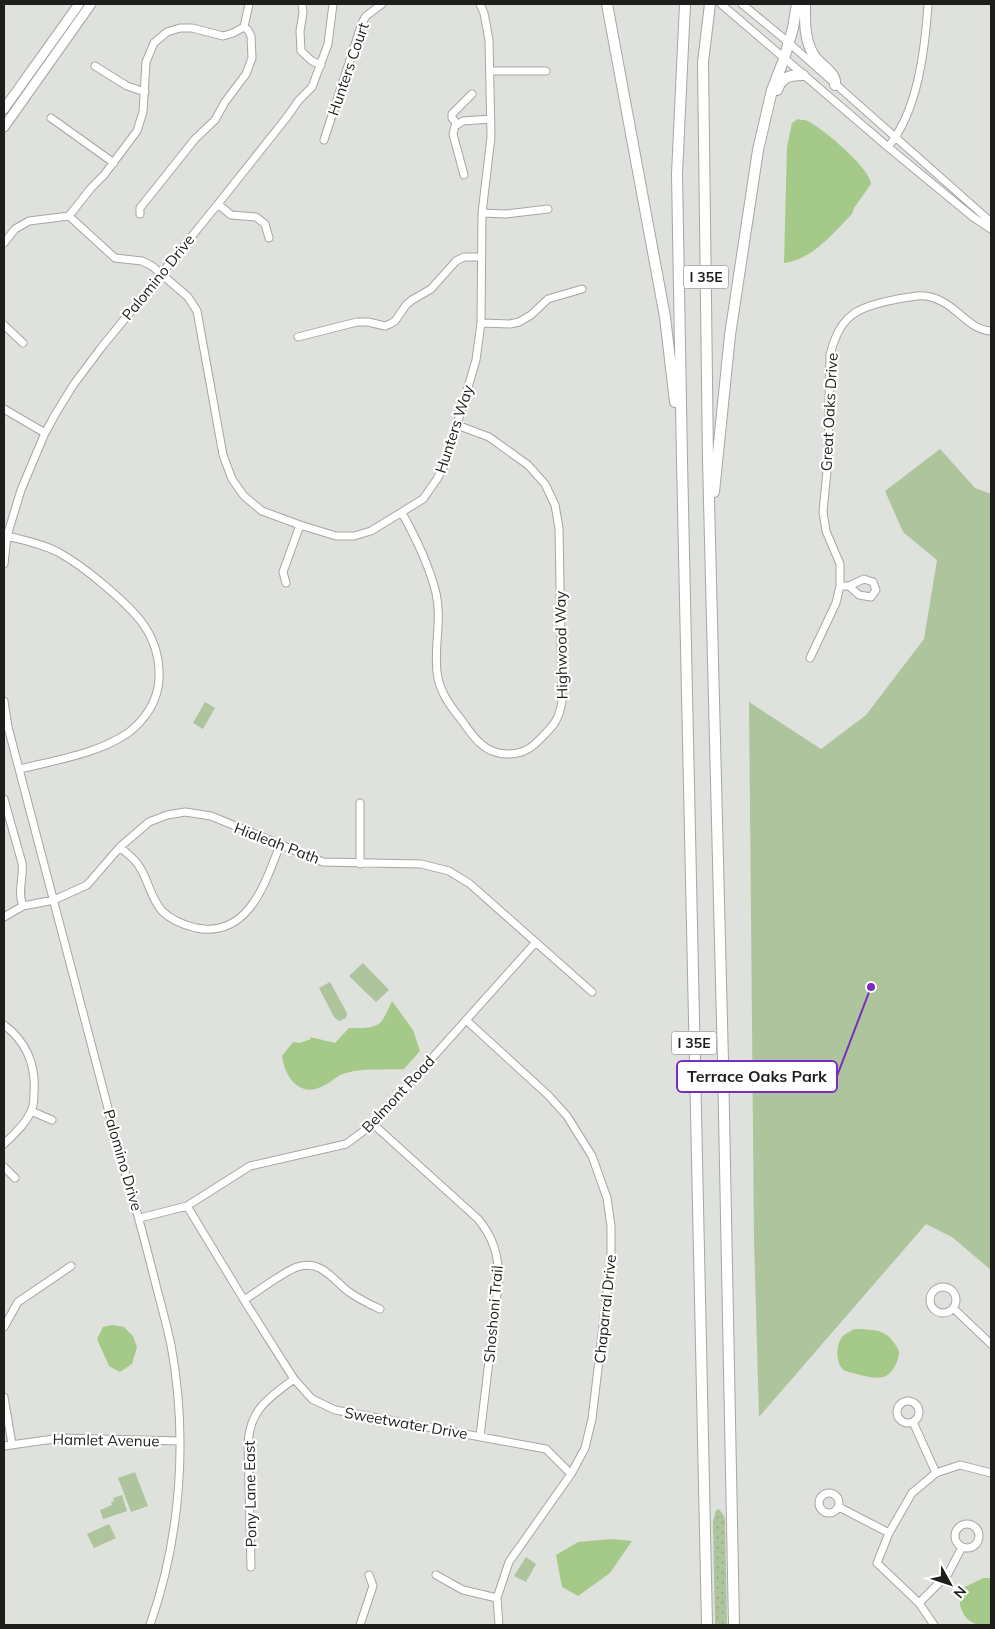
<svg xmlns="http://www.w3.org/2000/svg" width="995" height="1629" font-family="Mulish,sans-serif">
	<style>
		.grass { fill: url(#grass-dots) }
		.green { fill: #adc49c }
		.water { fill: #a5c989 }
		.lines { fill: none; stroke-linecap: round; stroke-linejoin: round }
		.minor-casing { stroke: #a5a7a3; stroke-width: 9 }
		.major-casing { stroke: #a5a7a3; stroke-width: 11 }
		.highway-casing { stroke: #a5a7a3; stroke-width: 12 }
		.minor { stroke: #fff; stroke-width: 7 }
		.major { stroke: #fff; stroke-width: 9 }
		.highway { stroke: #fff; stroke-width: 10 }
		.labels { text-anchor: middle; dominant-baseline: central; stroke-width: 4.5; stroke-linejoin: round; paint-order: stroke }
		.shield { fill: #fff; stroke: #616260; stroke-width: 1 }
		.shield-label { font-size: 14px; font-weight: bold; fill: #1d1e1c }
		.street-label { font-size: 15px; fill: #1d1e1c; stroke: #fff }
		.leader { fill: none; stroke: #7b2cbf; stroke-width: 2 }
		.callout-dot { fill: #7b2cbf; stroke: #fff; stroke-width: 2 }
		.callout { fill: #fff; stroke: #7b2cbf; stroke-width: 2 }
		.callout-label { font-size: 16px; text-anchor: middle; font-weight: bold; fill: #1d1e1c }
	</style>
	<defs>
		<pattern id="grass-dots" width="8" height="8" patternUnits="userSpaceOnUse" patternTransform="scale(1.25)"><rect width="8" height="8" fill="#adc49c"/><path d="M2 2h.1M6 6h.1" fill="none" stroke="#94a886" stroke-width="1.8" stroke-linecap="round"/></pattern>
	</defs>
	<rect width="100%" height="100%" fill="#dee1dc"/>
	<path class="grass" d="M719,1509L724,1516L725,1521L727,1625H715L713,1522L716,1510Z"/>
	<path class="green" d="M940,449L975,488L991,494V1270L952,1237L926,1224L759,1417L754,1239L749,702L821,749L866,715L924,639L937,560L903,532L885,491Z
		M205,702L215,708L203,729L193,723Z
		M363,963L389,990L376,1002L349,976Z
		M330,982L347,1013L346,1018L339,1021L334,1017L319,988Z
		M135,1472L148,1506L131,1512L118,1478Z
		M122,1495L127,1511L103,1519L100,1510L112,1505L111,1502L114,1501L113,1498Z
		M109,1524L116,1538L94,1548L87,1534Z
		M526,1557L536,1564L526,1582L514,1576Z"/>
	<path class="water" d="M798,119C800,120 803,120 805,120C820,125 872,170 871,184L854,208L852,214C833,233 812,260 784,263L787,147L792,123Z
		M392,1001L413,1030L420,1051L404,1069C388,1070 361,1068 346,1073C337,1075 332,1082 323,1086C300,1098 285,1078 282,1056L293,1042L300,1043L311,1039L310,1037L335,1043L349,1028C359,1028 378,1030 383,1019C387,1013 389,1007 392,1001Z
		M112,1325L124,1327L133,1336L137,1347L132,1364L120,1372L109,1366L97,1339L103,1327Z
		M854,1329C863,1329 877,1329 885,1334C890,1336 898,1347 899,1352C899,1361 892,1375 883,1377C874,1380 854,1373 845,1371C835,1365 835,1343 844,1335C847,1333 851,1331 854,1329Z
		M612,1539L632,1541L610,1573L578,1596L562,1587L556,1555L578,1542Z
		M983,1578H991V1625C988,1625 982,1626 979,1625C962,1621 957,1604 961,1589Z"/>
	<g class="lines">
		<defs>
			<path id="minor" d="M302,4L303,13L300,31L301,51L312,61L321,65
				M721,4L888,147L973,217L991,229
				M742,4L788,42L991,222
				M95,66L127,86L145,92
				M490,71H546
				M51,118L114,163
				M457,124L452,118V114L472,94
				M324,140L362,23L366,16L382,4
				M888,147C918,111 925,49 928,4
				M464,175L453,134L455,126L463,121L491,119
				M218,204L231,215L256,217L265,224L269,238
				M482,213L506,214L548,209
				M140,214V208L195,139L215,120L225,102L246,74L252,58L251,36L248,30L244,27
				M69,216L115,258L142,261L152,266L188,297L197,311L223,455L232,479L244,496L262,511L300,525L336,536H354L371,531L423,499L437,479L446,462L476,360L481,323L482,213L491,137L489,40L484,13L480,4
				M69,216L91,188L104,175L137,131L143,112L146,62L154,43L167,32L180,28H192L223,36L233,33L244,27L249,4
				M4,243L15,229L29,221L69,216
				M481,323L510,324L519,322L531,315L548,299L582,289
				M4,325L23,343
				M298,337L357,322H368L385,326L390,324L395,321L406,305L412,300L431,289L456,261L464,257H481
				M4,409L45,433
				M402,513C416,538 429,565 436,593C442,619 434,646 437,672C439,692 451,707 463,722C468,729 473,737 480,743C494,757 520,758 535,744C550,729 559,723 562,701L559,528L555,505L545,484L528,465L489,437L457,425
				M7,536C25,540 42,544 58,552C74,561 90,573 104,585C135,611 161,635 159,679C158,701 145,720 128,733C97,754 56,760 20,769
				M4,564L7,536L21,490L45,433L56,413L74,384L101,348L218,204L287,117L299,100L312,87L328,44L333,4
				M286,583L283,572L300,525
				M840,586H849L859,595L871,597L876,590L873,582L864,579L849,586
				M810,658L836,603L840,586V564L826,531L823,512L828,460L830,355C834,340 839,325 852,315C865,304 900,298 917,296C926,295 936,298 943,302C960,311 971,330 991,331
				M4,701L8,727L124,1169C137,1209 147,1249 157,1289C162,1308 167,1326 171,1345C188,1437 181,1537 150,1625
				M4,799L22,863C24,877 17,892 23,906
				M120,847C126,853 135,859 139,866C149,881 150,897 162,911C171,920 184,925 196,928C249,938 265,883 280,845
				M360,864V803
				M4,917L23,906L54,900L87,885L120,847L149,822L167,815L185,812L211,816L323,862L421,864L449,871L470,884L592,992
				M466,1020L548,1095L567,1116L592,1156L607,1198L611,1226V1259L592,1419L585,1448L571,1474L509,1562L497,1598L499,1625
				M4,1025C26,1041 36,1065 34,1092C34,1098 34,1106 31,1111C26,1124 13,1135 4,1144
				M31,1111L52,1120
				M373,1124L478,1219C493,1237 498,1254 499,1277L480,1436
				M4,1167L15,1178
				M187,1206L244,1300L294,1379L312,1399L335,1410L546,1449L571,1474
				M140,1218L187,1206L250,1166L346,1144L373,1124L536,942
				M930 1300a13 13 0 1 1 26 0a13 13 0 1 1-26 0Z
				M244,1300C257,1292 283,1272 297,1267C321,1259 332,1279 349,1292C359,1299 369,1304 380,1309
				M953,1308L991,1344
				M4,1327L18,1302L71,1266
				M4,1397L12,1444
				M897 1412a11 11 0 1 1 22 0a11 11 0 1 1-22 0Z
				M913,1422L936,1473
				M4,1446L61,1438L180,1441
				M819 1503a10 10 0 1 1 20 0a10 10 0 1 1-20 0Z
				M839,1507L889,1533
				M955 1536a12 12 0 1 1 24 0a12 12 0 1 1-24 0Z
				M251,1567L248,1442C251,1408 269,1398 294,1379
				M436,1575L463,1590L497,1598
				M919,1603L948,1574L962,1547
				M360,1625L373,1586L369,1575
				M934,1625L919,1603L877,1563L889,1533L912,1493L936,1473L960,1465L991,1473"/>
			<path id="major" d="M4,109L79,4
				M4,127L91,4"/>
			<path id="highway" d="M607,4L665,317L675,402
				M685,4L677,174L682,460L707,1625
				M710,4L703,62L708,460L723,1062L734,1625
				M805,4C805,21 804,38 813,54C818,64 837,72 835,85
				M777,90C782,77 789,75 803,75
				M714,492L730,335L758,150L772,90L784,59L793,28L797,4"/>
		</defs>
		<use href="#minor" class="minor-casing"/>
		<use href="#major" class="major-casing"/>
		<use href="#highway" class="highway-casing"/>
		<use href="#minor" class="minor"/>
		<use href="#major" class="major"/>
		<use href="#highway" class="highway"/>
	</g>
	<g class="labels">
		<g class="shield">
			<rect x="683.5" y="265.5" width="45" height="23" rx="4"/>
			<rect x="671.5" y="1031.5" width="45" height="23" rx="4"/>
		</g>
		<g class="shield-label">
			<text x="706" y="277">I 35E</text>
			<text x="694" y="1043">I 35E</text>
		</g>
		<g class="street-label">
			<text transform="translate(348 69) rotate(-71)">Hunters Court</text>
			<text transform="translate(158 277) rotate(-51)">Palomino Drive</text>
			<text transform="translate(829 412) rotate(-87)">Great Oaks Drive</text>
			<text transform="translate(454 429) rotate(-72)">Hunters Way</text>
			<text transform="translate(561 645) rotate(-91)">Highwood Way</text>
			<text transform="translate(277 843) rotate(21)">Hialeah Path</text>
			<text transform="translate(398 1094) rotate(-47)">Belmont Road</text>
			<text transform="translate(123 1160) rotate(74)">Palomino Drive</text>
			<text transform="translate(605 1309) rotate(-84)">Chaparral Drive</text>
			<text transform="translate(493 1314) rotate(-85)">Shoshoni Trail</text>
			<text transform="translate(406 1423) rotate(10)">Sweetwater Drive</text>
			<text transform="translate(106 1440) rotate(1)">Hamlet Avenue</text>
			<text transform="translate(250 1494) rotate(-91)">Pony Lane East</text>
		</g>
	</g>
	<path class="leader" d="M871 987L837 1076"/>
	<circle class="callout-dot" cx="871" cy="987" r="5"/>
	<rect class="callout" x="677" y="1061" width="160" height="31" rx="5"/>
	<g class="callout-label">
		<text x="757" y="1082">Terrace Oaks Park</text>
	</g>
	<rect width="995" height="1629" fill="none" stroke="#1d1e1c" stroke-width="10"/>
	<g transform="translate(950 1584) rotate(130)" stroke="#ffffff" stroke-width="4" paint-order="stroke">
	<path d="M0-4L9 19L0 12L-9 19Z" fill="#1d1e1c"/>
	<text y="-8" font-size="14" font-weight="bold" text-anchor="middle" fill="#1d1e1c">N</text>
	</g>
</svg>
